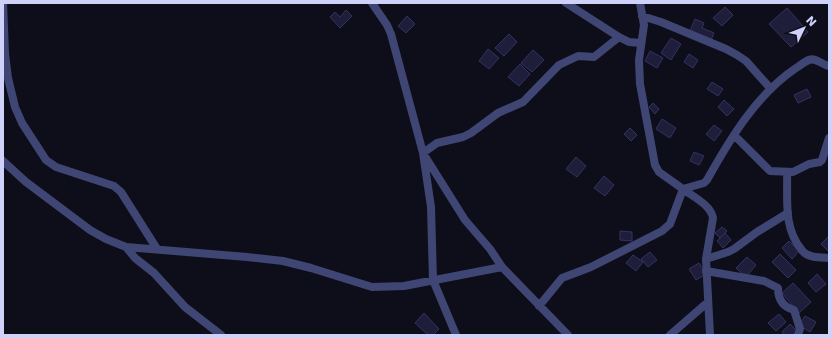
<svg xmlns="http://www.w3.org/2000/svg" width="832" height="338" font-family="'DejaVu Sans',sans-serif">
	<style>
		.building { fill: #1e1d3a; stroke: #333263 }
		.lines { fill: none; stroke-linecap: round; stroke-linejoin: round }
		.minor { stroke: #3f4674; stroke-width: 8 }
	</style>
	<rect width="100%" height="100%" fill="#0e0e1b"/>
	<path class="building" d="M725,7L733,15L722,26L713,18Z
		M787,8L808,32L791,47L769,24Z
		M346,10L352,16L340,28L330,17L335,12L340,17Z
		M407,16L415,24L406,33L398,26Z
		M695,19L704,23L702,28L714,33L711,40L690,31Z
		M509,34L517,42L504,56L495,48Z
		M671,38L681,44L671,60L661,53Z
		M488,49L499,58L489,69L479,61Z
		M533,50L544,60L532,72L521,63Z
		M650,51L663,58L657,68L645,61Z
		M689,54L698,60L693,68L684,62Z
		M520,64L530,74L519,86L508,77Z
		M712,82L723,89L718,96L707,89Z
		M807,89L811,97L798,103L794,95Z
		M724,100L734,109L727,116L718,107Z
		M653,103L659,109L655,114L649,107Z
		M662,119L676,128L670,138L656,129Z
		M714,125L722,131L714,141L706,134Z
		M630,128L637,135L631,141L624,134Z
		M694,152L704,156L699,165L690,161Z
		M576,157L586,166L577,177L566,169Z
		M604,176L614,185L605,196L594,188Z
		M722,227L727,231L720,238L715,233Z
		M620,231L632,232V241L620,240Z
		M725,233L731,240L723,248L717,241Z
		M829,236V252L821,244Z
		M789,241L799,251L792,259L782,248Z
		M650,252L657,260L648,267L641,259Z
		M780,254L796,270L788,278L772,262Z
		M633,255L643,262L636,271L626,263Z
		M747,257L756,265L746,277L736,268Z
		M699,263L706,274L696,280L689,269Z
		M817,274L826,284L816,292L808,283Z
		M793,283L811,302L799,313L782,293Z
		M424,313L439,329L433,335H428L415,323Z
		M779,314L786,322L776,331L768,323Z
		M805,316L816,322L810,332L799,325Z
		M790,324L798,332L795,335H784L782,332Z"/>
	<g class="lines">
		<path class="minor" d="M3,3L5,54L8,78L15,107L22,123L46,160L56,167L114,186L121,192L157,249
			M372,3L387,25L391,34L423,153L431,207L433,280L456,335
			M566,3L619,37L629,42L641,43
			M640,3L644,25L639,60L640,84L655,165L659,172L683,189L704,183L707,180C730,139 756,95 796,68C800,66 805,61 809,60C816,57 822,65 829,66
			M642,16L661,22L726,49L737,55L746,61L771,89
			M734,135L770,171L793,172L809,164L820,162L822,160L829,138
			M3,161L26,182L90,230L106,239L126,247L247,257L283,261L311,268L372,287L404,286L502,267
			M787,172C788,199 783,227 801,249C803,252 807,255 811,256C816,258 823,257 829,258
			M126,247L135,258L154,273L185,307L221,335
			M706,259L728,252L734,249L757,232L788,213
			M706,271L764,281L778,288C778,300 783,307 794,310L800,329L798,335
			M539,306L562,278L591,267L662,231L670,224L683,189C692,196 711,205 713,218L706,259L710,335
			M568,335L502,267L490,249L465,220L423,153L437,143L463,137L471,133L498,113L523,102L559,65L578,56L594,57L619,37
			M670,335L708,302"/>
	</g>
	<rect width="832" height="338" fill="none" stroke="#cfd1f8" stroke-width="8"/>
	<g transform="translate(804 28) rotate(47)" stroke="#0e0e1b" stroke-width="3" paint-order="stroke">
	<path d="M0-3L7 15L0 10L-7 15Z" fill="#cfd1f8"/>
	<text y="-6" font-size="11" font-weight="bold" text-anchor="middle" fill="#cfd1f8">N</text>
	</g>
</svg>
